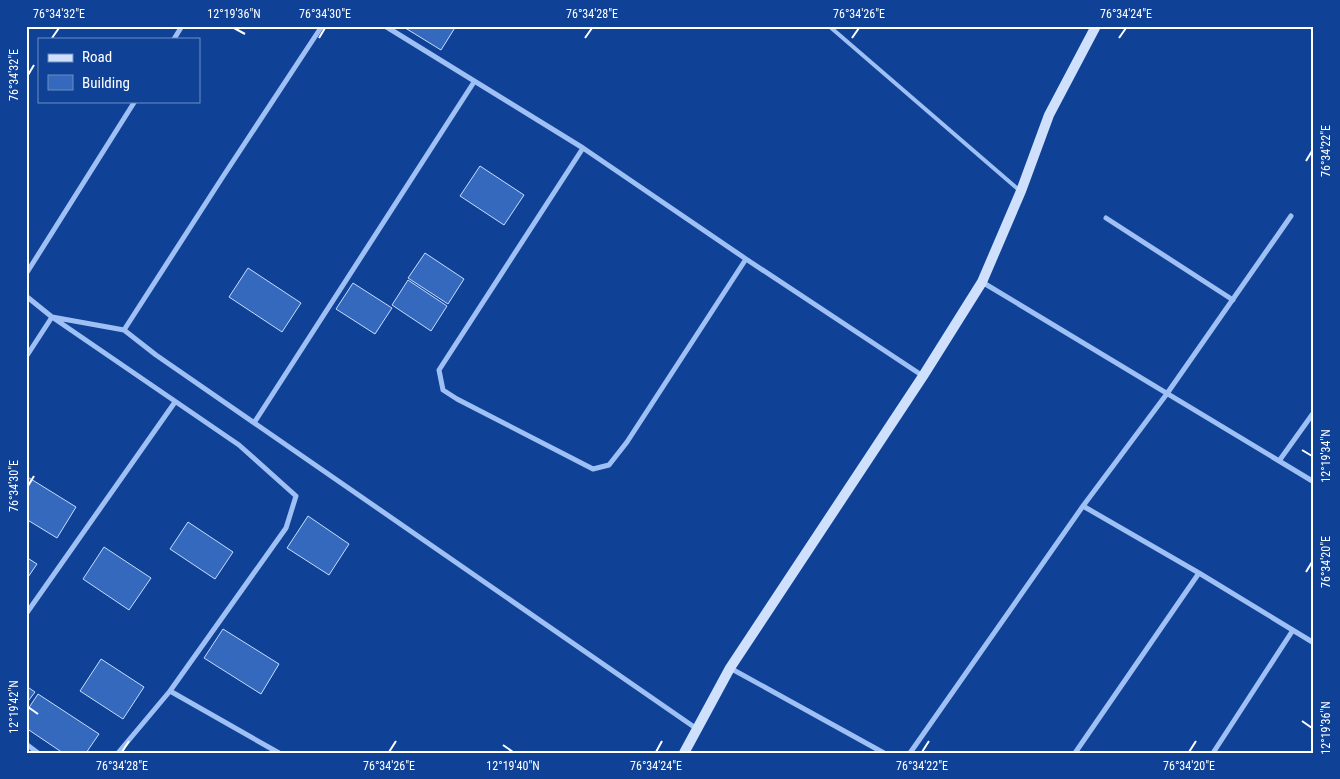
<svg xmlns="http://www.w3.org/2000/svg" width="1340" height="779" font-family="'Roboto Condensed',sans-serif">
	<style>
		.building { fill: #3469be; stroke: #c7ddfe }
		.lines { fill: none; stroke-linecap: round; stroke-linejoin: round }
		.lane { stroke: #9fc0f4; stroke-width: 4 }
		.street { stroke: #9fc0f4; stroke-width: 5 }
		.secondary { stroke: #cfe0fd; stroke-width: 10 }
		.ticks { fill: none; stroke: #fff; stroke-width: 2 }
		.neatline { fill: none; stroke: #fff; stroke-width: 2 }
		.ticks-label { font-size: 12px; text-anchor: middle; fill: #fff }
	</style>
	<rect width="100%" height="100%" fill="#0f4297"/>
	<path class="building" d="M402,26H456L441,50Z
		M480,166L524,195L504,225L460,196Z
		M425,253L464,279L448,304L408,278Z
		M248,268L301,303L282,332L229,297Z
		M408,280L447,306L431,331L392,305Z
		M353,283L392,308L375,334L336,309Z
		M26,476L76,507L57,538L26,519Z
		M308,516L349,544L329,575L287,548Z
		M188,522L233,552L215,579L170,549Z
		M104,547L151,578L129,610L83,579Z
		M26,557L37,564L26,580Z
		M223,629L279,664L261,694L204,658Z
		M101,659L144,687L123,719L80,691Z
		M26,686L35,692L26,704Z
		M38,694L99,734L86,753H63L26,728V712Z"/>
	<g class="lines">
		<path class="lane" d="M829,26L1019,190"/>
		<path class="street" d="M385,26L583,148L746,259L923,376
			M174,39L182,26
			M583,148L439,370L443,390L457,399L593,469L609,465L627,442L746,259
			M1106,218L1233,300
			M26,274L135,101
			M982,282L1314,482
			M26,296L52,317L124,330L156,355L697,729
			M124,330L222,178L322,26
			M26,357L52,317L239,445L296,496L286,528L170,691L118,753
			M254,423L474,82
			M1279,461L1314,412
			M1083,506L1199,573L1314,643
			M26,614L175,402
			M730,668L884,753
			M170,691L279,753
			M26,744L38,753
			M910,753L1083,506L1166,395L1291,216
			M1075,753L1199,573
			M1213,753L1293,630"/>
		<path class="secondary" d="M684,753L730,668L923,376L982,282L1021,191L1049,115L1096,26"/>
	</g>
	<path class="ticks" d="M234,28L245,34M52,38L59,28M319,38L325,28M585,38L592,28M852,38L859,28M1119,38L1126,28M28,75L34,65M1306,161L1312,151M1302,450L1312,456M28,486L34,476M1306,572L1312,562M28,707L38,714M1302,721L1312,728M503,745L513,752M122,752L129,741M389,752L396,741M656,752L662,741M922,752L929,741M1189,752L1196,741"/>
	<rect width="1340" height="779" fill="none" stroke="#0f4297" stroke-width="55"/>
	<rect x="38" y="38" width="162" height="65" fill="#0f4297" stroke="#6f8ec1"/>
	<rect x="48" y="54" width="25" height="8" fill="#cfe0fd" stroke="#6f8ec1"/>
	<text x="82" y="62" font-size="15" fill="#ffffff">Road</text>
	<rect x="48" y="75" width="25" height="15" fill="#3469be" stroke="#6f8ec1"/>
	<text x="82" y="88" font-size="15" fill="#ffffff">Building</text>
	<rect x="28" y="28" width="1284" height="724" class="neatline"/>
	<g class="ticks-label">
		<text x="59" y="18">76°34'32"E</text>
		<text x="234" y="18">12°19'36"N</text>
		<text x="325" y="18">76°34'30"E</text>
		<text x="592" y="18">76°34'28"E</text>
		<text x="859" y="18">76°34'26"E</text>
		<text x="1126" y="18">76°34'24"E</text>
		<text transform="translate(14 75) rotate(-90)" y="4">76°34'32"E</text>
		<text transform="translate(1326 151) rotate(-90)" y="4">76°34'22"E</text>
		<text transform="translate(1326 456) rotate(-90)" y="4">12°19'34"N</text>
		<text transform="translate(14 486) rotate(-90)" y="4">76°34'30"E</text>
		<text transform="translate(1326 562) rotate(-90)" y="4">76°34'20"E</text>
		<text transform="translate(14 707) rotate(-90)" y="4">12°19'42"N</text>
		<text transform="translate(1326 728) rotate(-90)" y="4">12°19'36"N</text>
		<text x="122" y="770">76°34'28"E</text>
		<text x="389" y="770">76°34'26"E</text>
		<text x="513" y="770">12°19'40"N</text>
		<text x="656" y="770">76°34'24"E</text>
		<text x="922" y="770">76°34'22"E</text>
		<text x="1189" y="770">76°34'20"E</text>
	</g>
</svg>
